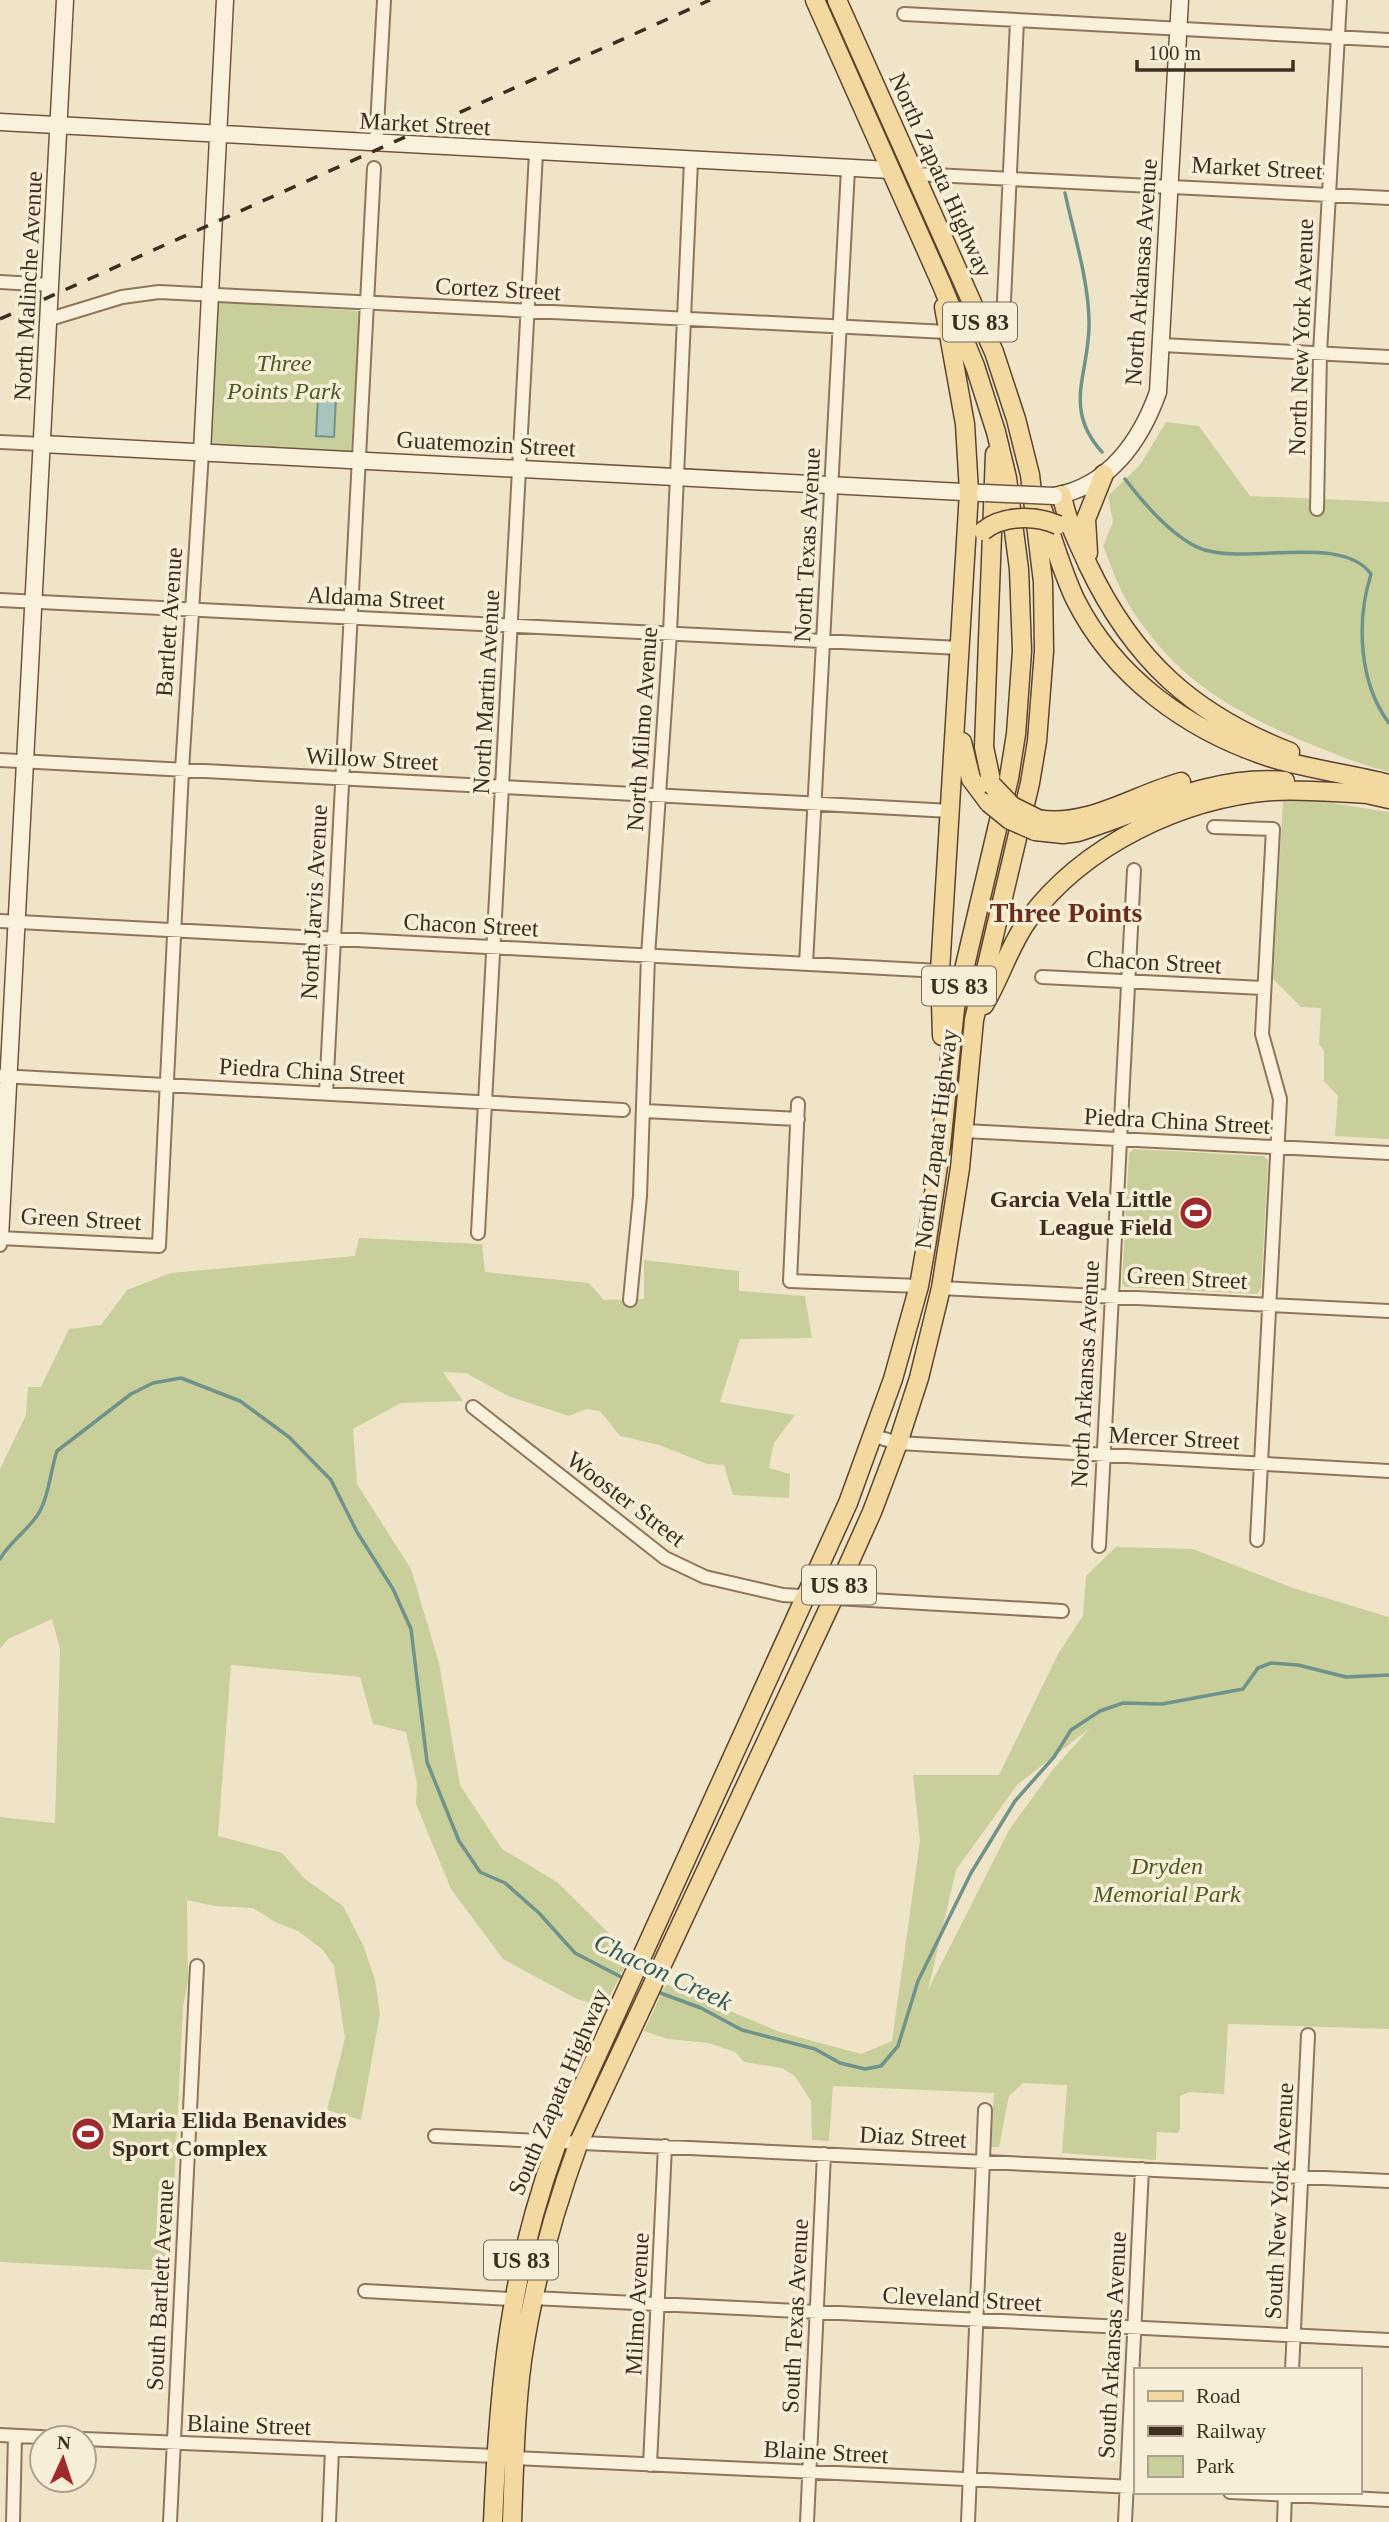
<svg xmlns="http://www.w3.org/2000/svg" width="1389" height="2522" font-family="Georgia,serif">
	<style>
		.green { fill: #c9cf9b; fill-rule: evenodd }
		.water { fill: #a9c4bc; stroke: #6f938a; stroke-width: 2 }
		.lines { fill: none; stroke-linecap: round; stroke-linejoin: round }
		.stream { stroke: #6f938a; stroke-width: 3.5 }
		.street-casing { stroke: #8d765c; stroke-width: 16 }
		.secondary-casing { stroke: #6f573f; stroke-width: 19 }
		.primary-casing { stroke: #5b4430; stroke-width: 21 }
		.street { stroke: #faf1dc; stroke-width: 12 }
		.secondary { stroke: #faf1dc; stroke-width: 16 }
		.primary { stroke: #f3d9a0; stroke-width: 18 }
		.rail { stroke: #3d2e20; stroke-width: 3.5; stroke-dasharray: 12 12; stroke-linecap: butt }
		.secondary-bridge-casing { stroke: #6f573f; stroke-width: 19; stroke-linecap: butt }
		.primary-bridge-casing { stroke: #5b4430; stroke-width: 21; stroke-linecap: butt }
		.secondary-bridge { stroke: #faf1dc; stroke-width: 16 }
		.primary-bridge { stroke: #f3d9a0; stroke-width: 18 }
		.labels { text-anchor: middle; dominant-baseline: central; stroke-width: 7; stroke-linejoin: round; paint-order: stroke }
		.shield { fill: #f7eed8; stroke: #756857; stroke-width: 2 }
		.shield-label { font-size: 23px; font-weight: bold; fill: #3d2e20 }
		.street-label { font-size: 24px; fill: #3d2e20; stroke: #f7eed8 }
		.park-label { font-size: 24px; font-style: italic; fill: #4d5a26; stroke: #f7eed8 }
		.poi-label { font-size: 24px; font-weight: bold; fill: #3d2e20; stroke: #f7eed8; text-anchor: end }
		.water-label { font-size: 26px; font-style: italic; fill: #2f5d5a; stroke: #f7eed8 }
		.quarter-label { font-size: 28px; font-weight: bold; fill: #6b2e1e; stroke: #f7eed8 }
	</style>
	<rect width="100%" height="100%" fill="#f0e4c8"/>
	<path class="green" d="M217,302L360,311L351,452L210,444Z
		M1166,422L1199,426L1250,496L1389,502V772C1358,764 1328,751 1298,739C1224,707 1173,675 1129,605C1118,587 1111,565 1103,546L1113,522L1108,496L1140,465Z
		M1305,799L1389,812V1139L1335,1136L1338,1096L1324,1081V1051L1319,1044L1321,1008L1301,1007L1273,979L1283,800Z
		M1134,1149L1263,1156L1268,1160L1261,1288L1257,1294L1125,1287L1122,1283L1129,1153Z
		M359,1238L482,1244L485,1272L589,1283L604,1300L644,1299V1260L739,1271V1291L805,1296L812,1338L740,1339L720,1402L795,1415L774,1443L769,1468L790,1474L789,1498L733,1495L724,1465L707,1464L659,1445L620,1436L600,1411L587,1409L569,1416L508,1396L466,1373L443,1372L463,1401L401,1403L353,1429L357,1484L411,1569L439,1663L460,1785L502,1849L557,1882L631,1955L604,2007L577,1999L503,1959L451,1889L416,1804L417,1783L406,1732L373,1724L360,1677L231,1665L218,1836L282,1853L305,1879L343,1906L364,1947L375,1980L380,2014L361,2120L327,2110L345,2038L334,1966L322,1949L298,1931L277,1923L253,1908L214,1906L187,1900L188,1981L183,2006L170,2271L0,2262V1817L55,1823L60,1649L52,1619L8,1639L0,1649V1469L26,1415L28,1387H41L69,1329L101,1325L127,1290L171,1273L355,1256Z
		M1116,1547L1193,1549L1293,1588L1389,1617V2029L1228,2024L1224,2094L1189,2092L1180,2096V2129L1178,2133L1157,2132L1156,2160L1062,2153L1067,2085L1023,2083L1009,2096L999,2147H990L994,2093L833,2086L829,2141L812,2140L811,2101L795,2076L782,2068L744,2062L735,2052L708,2043L668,2039L644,2031L666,1984L780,2032L861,2054L892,2041L920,1841L913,1775H999L1058,1654L1083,1616L1086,1576ZM1090,1728L1054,1768L1009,1830L928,1990L956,1870L1017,1785Z"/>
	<path class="water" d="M318,397L336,398L334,437L316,436Z"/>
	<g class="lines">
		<path class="stream" d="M1065,193C1074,235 1088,278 1089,320C1091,371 1061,407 1102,452
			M1125,479C1143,503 1177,542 1205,550C1251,564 1342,534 1371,574C1356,622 1359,683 1389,723
			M0,1559C11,1540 31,1528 40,1511C50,1492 50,1472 57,1451L131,1394L153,1383L181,1378L240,1401L289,1437L331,1480L357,1532L393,1589L411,1629L427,1762L459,1841L480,1872L505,1883L539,1913L575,1953L625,1979
			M655,1991L701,2008L742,2030L815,2049L840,2063L865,2069L881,2066L898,2046L918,1981L971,1873L1015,1801L1054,1757L1071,1730L1100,1711L1123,1703L1162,1704L1243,1689L1258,1668L1271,1663L1298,1665L1346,1677L1389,1675"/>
		<defs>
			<path id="street" d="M904,14L1389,40
				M376,144L384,0
				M914,174L1389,198
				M0,282L51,285
				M50,319L122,297L159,292L947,332
				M1003,322L1017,21
				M1162,345L1389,357
				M0,442L42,444
				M1317,509L1320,353L1340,0
				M0,600L960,648
				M0,760L951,811
				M1214,827L1273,829L1262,1034L1280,1099L1257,1540
				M0,921L940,971
				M806,964L848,169
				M1042,977L1263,988
				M0,1076L623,1110
				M326,1093L374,168
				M798,1104L790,1281L919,1286
				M645,1111L798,1119
				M964,1131L1389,1153
				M478,1233L536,153
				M0,1245V1238L159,1246L182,770L202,452
				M941,1288L1389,1311
				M630,1300L640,1196L648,956L670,633L691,161
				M473,1407L665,1558L705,1577L783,1595L1062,1611
				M874,1436L898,1443L1389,1471
				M1099,1546L1134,870
				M435,2136L1389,2181
				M365,2291L512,2299
				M533,2298L1389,2340
				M1292,2370L1308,2035
				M0,2435L59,2438
				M84,2439L496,2456
				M515,2458L1135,2487
				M650,2465L665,2146
				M1230,2492L1389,2500
				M13,2522L15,2436
				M170,2522L197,1966
				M329,2522L332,2449
				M807,2522L824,2154
				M968,2522L985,2110
				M1125,2522L1142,2169
				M1284,2522L1285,2492"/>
			<path id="secondary" d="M0,122L890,170
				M42,444L982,493
				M202,452L225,0
				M1054,496C1109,487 1141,440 1158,392L1180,0
				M0,1238L65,0"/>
			<path id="primary" d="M1062,495C1066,520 1078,542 1088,565C1133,660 1193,714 1290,752
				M1042,508C1053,539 1061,569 1075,599C1114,677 1187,730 1269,757C1308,769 1349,774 1389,784
				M1088,553L1086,519L1104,474
				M962,742L971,779L989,803
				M992,785L984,747L995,454
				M1358,792L1389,799
				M1038,819C1087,828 1134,795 1181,782
				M1035,831L1063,834L1078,832C1148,810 1209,775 1285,781
				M984,1005C1001,977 1009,946 1028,920C1083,845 1182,798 1273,791C1305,789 1338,793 1370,794
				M942,1036L940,971L969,492L965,424L944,307
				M493,2522C499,2383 509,2275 557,2143L848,1503L893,1379L919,1286L927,1240L941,1146L955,1008L1009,778L1016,734L1022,651L1019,569L1007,478L996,432L975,366L941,283L815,0
				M512,2522C514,2469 515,2414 522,2361C533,2285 553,2213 579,2142L833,1599L872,1512L898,1443L919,1378L941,1288L960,1168L974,1020L1030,783L1037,741L1044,651L1043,582L1030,475L1016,419L994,352L837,0"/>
		</defs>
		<use href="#street" class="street-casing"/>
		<use href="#secondary" class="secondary-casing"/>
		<use href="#primary" class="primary-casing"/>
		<use href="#street" class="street"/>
		<use href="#secondary" class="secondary"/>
		<use href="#primary" class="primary"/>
		<path class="rail" d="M0,319L710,0"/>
		<defs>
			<path id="secondary-bridge" d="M985,493L1054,496"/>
			<path id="primary-bridge" d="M983,531C1003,515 1035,515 1058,525
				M992,785L1012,806L1038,819
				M989,803L1010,820L1035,831"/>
		</defs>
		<use href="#secondary-bridge" class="secondary-bridge-casing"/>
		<use href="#primary-bridge" class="primary-bridge-casing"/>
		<use href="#secondary-bridge" class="secondary-bridge"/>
		<use href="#primary-bridge" class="primary-bridge"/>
	</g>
	<defs>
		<symbol id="stadium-disc" viewBox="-11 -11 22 22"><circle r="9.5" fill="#9e2a2b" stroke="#f7eed8"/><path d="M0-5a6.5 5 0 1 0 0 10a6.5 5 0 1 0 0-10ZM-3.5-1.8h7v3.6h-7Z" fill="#fff"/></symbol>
	</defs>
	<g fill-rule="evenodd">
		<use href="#stadium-disc" x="1177" y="1194" width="38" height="38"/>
		<use href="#stadium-disc" x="69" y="2115" width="38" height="38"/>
	</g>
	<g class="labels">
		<g class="shield">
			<rect x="943" y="302.5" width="74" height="39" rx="5"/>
			<rect x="922" y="966.5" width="74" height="39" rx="5"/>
			<rect x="802" y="1565.5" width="74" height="39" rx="5"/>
			<rect x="484" y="2240.5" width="74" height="39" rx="5"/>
		</g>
		<g class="shield-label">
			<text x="980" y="322">US 83</text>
			<text x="959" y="986">US 83</text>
			<text x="839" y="1585">US 83</text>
			<text x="521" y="2260">US 83</text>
		</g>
		<g class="street-label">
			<text transform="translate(425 124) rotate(3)">Market Street</text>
			<text transform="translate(1257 168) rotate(3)">Market Street</text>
			<text transform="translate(941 175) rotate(66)">North Zapata Highway</text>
			<text transform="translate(1141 272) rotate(-86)">North Arkansas Avenue</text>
			<text transform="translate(28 286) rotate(-87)">North Malinche Avenue</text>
			<text transform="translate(498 289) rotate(3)">Cortez Street</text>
			<text transform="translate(1301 337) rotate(-88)">North New York Avenue</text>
			<text transform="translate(486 444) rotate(3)">Guatemozin Street</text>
			<text transform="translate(807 545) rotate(-87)">North Texas Avenue</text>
			<text transform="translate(376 598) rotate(3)">Aldama Street</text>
			<text transform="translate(169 622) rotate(-86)">Bartlett Avenue</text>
			<text transform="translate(486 692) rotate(-87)">North Martin Avenue</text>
			<text transform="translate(642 729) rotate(-86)">North Milmo Avenue</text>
			<text transform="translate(372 759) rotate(3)">Willow Street</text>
			<text transform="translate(314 902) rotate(-87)">North Jarvis Avenue</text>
			<text transform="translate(471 925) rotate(3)">Chacon Street</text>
			<text transform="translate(1154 962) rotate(3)">Chacon Street</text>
			<text transform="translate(312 1071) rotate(3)">Piedra China Street</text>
			<text transform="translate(1177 1121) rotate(3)">Piedra China Street</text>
			<text transform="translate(936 1139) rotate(-83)">North Zapata Highway</text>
			<text transform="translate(81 1219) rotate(3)">Green Street</text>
			<text transform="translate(1187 1278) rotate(3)">Green Street</text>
			<text transform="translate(1085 1374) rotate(-87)">North Arkansas Avenue</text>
			<text transform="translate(1174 1438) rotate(3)">Mercer Street</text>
			<text transform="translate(626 1499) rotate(37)">Wooster Street</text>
			<text transform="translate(558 2092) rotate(-67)">South Zapata Highway</text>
			<text transform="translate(913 2137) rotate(3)">Diaz Street</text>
			<text transform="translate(1279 2201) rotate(-87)">South New York Avenue</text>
			<text transform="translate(160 2285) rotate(-87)">South Bartlett Avenue</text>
			<text transform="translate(962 2299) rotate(3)">Cleveland Street</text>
			<text transform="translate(637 2304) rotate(-87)">Milmo Avenue</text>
			<text transform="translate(795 2316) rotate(-87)">South Texas Avenue</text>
			<text transform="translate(1112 2345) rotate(-87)">South Arkansas Avenue</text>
			<text transform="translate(249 2425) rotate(2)">Blaine Street</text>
			<text transform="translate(826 2452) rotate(3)">Blaine Street</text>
		</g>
		<g class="park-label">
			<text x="284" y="363">Three<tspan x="284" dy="28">Points Park</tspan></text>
			<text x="1167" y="1866">Dryden<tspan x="1167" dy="28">Memorial Park</tspan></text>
		</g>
		<g class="poi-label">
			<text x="1172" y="1199">Garcia Vela Little<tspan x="1172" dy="28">League Field</tspan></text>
			<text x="112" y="2120" text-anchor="start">Maria Elida Benavides<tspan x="112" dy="28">Sport Complex</tspan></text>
		</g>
		<g class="water-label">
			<text transform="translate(663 1972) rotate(25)">Chacon Creek</text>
		</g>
		<g class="quarter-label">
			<text x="1066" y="912">Three Points</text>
		</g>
	</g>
	<rect x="1134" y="2368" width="228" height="126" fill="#f7eed8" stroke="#ada18e" stroke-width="2"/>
	<rect x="1148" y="2391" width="35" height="10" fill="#f3d9a0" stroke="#ada18e" stroke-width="2"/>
	<text x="1196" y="2403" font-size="21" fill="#3d2e20">Road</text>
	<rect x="1148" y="2426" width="35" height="10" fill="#3d2e20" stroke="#ada18e" stroke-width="2"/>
	<text x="1196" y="2438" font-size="21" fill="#3d2e20">Railway</text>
	<rect x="1148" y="2456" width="35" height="21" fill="#c9cf9b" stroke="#ada18e" stroke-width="2"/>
	<text x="1196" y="2473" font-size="21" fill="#3d2e20">Park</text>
	<g transform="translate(63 2459) rotate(3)"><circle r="33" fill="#f7eed8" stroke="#ada18e" stroke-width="2"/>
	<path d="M0-5L12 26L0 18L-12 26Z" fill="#9e2a2b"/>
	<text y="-10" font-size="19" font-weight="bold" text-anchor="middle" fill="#3d2e20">N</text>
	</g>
	<path d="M1137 60v10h156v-10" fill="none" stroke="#3d2e20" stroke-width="3.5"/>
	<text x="1148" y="60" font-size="21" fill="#3d2e20" stroke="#f7eed8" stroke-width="5" paint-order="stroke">100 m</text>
</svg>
